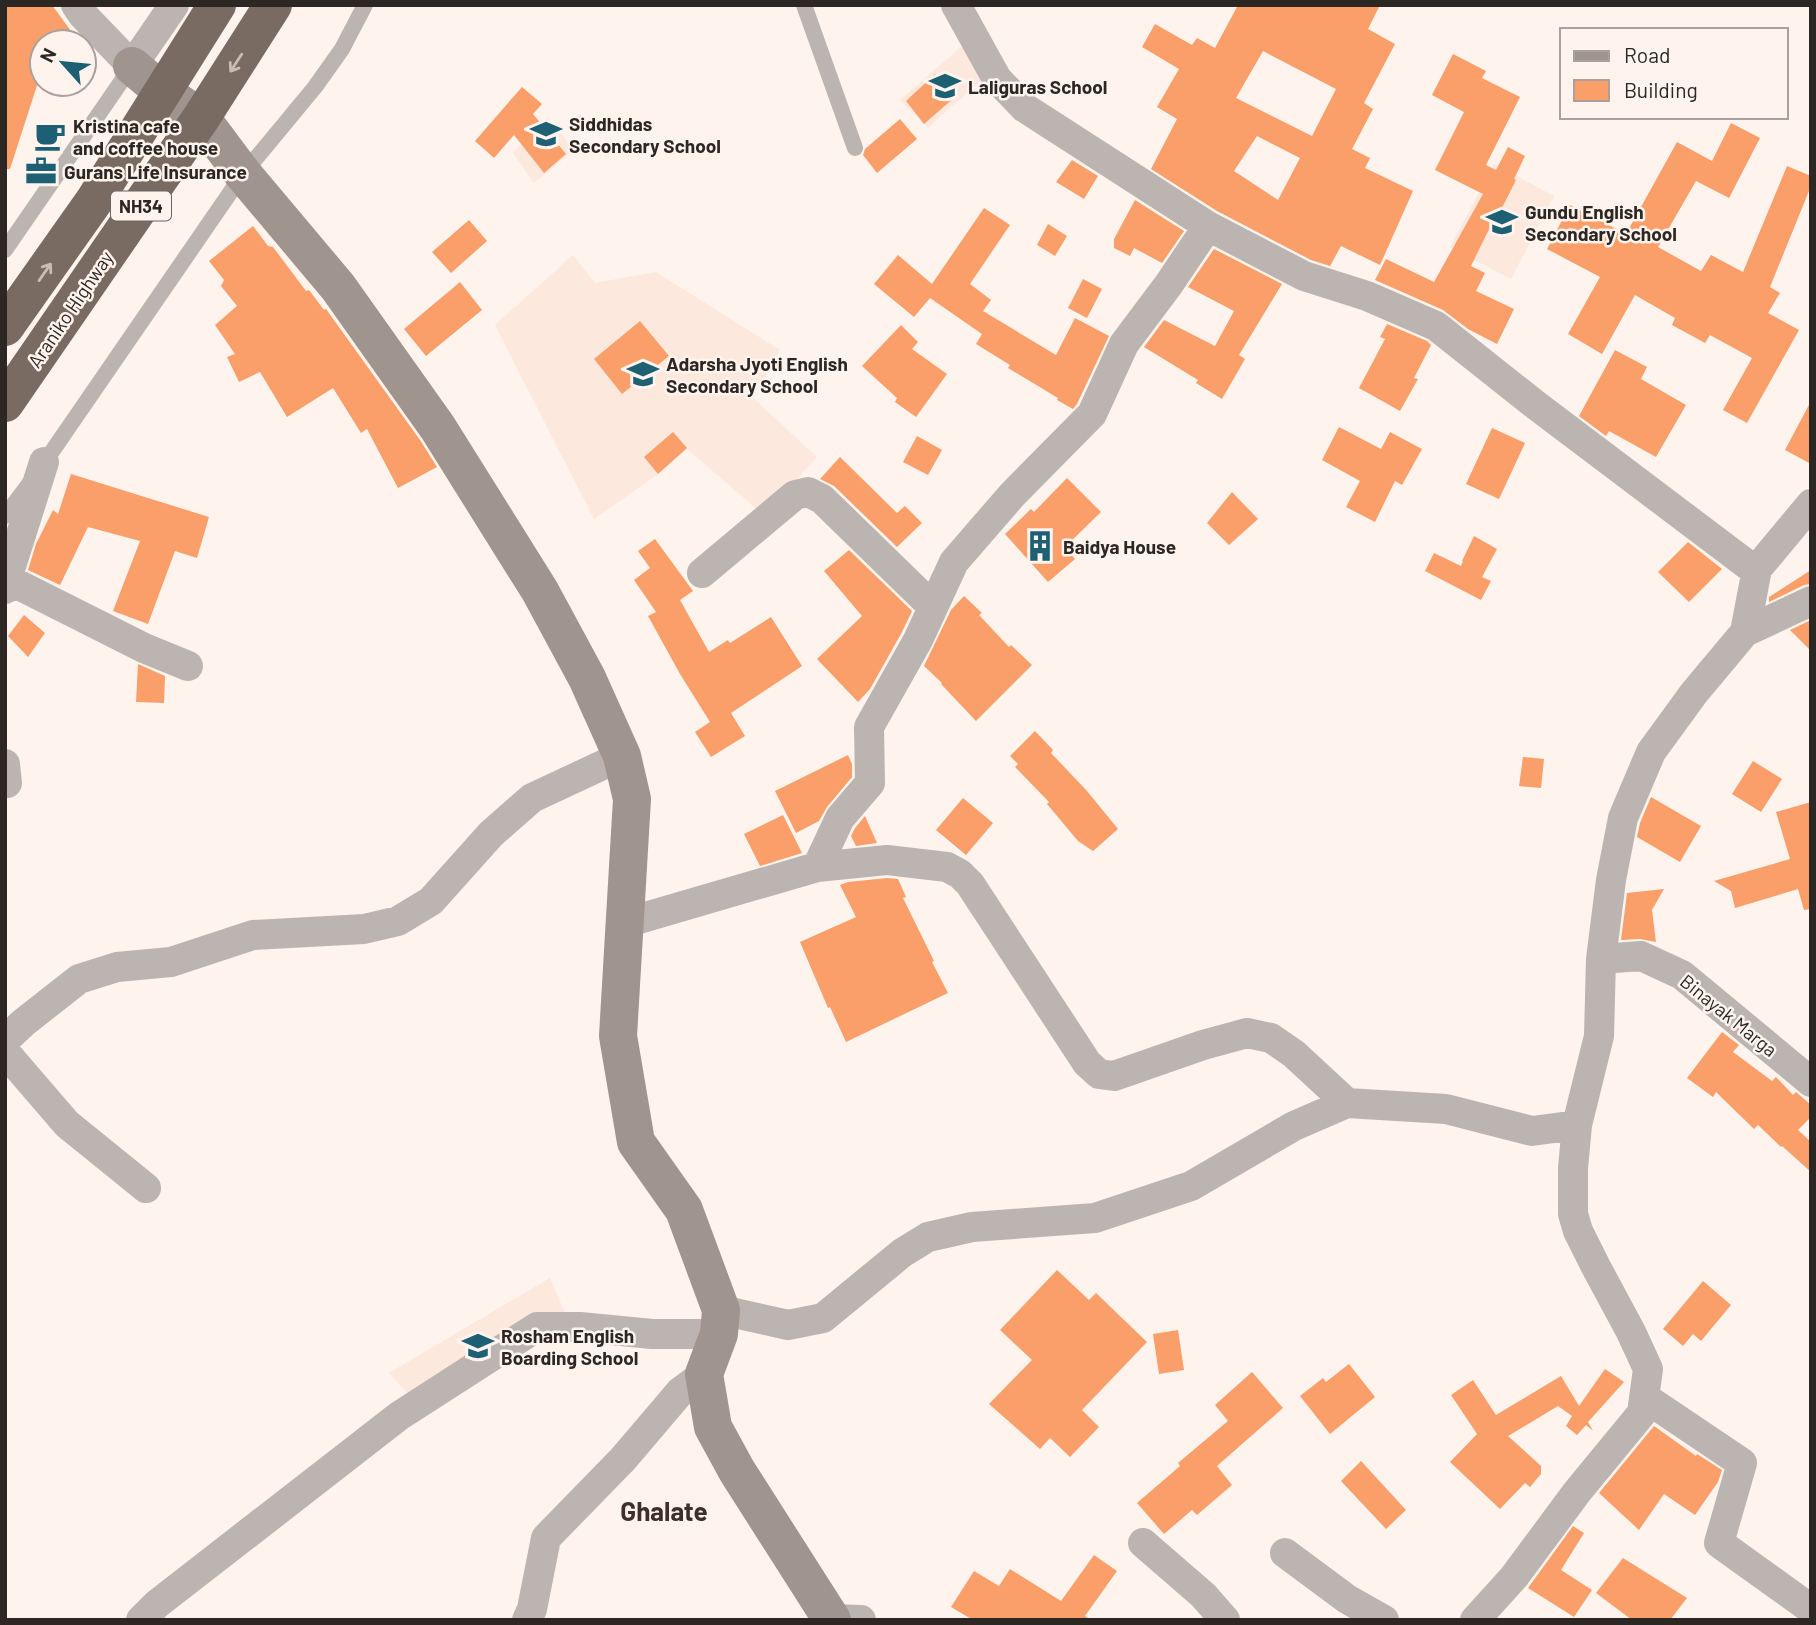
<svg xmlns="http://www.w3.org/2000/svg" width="1816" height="1625" font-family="Barlow,sans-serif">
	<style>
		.built { fill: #fce8dd }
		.building { fill: #fa9f69; fill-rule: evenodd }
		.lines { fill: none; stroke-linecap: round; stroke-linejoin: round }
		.lane { stroke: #bcb4b0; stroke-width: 16 }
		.street { stroke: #bcb4b0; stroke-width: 30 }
		.secondary { stroke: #a0948e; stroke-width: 38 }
		.highway { stroke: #796a62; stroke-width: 38 }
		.oneway { stroke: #c9bcb5 }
		.labels { text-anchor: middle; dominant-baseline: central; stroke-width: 5; stroke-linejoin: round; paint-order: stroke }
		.shield { fill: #fef3ed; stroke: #6c6460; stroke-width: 2 }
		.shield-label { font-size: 18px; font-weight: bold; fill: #2d2723 }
		.poi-label { font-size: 19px; font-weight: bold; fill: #2d2723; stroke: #fef3ed; text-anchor: start }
		.street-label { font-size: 19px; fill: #2d2723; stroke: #fef3ed }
		.district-label { font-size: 26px; font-weight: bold; fill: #3e3029; stroke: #fef3ed }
	</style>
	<rect width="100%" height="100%" fill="#fef3ed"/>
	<path class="built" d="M969,40L989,73L928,128L900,100Z
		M548,117L574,150L534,183L513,153Z
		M1494,164L1554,196L1511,279L1450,247Z
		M573,255L595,283L656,272L780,350L753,398L817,457L764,515L687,449L658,474L594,519L495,325Z
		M550,1278L568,1320L419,1405L389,1373Z"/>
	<path class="building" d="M5,5H52L79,42H42V70L10,169H5Z
		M1238,5H1380L1368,29L1395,44L1364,103L1373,109L1352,149L1370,158L1365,168L1413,191L1380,265L1341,246L1330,266L1311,260L1217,211L1151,169L1177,119L1157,107L1179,69L1142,47L1155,24L1192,45L1197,38L1215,48ZM1263,51L1336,89L1312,136L1236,98ZM1257,136L1300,158L1278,200L1234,171Z
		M1453,54L1486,71L1482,78L1520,97L1486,165L1496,170L1508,147L1525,156L1514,179L1516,180L1500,212L1498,211L1471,266L1485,273L1476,291L1514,309L1497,344L1468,329L1443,310L1375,280L1386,259L1434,282L1483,194L1435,170L1464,112L1432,95Z
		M935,74L956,96L924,124L906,101Z
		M522,87L542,104L533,114L566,154L544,173L514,135L494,158L475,141Z
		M900,119L917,139L877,173L863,155L865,149Z
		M1731,123L1760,138L1729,198L1696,181L1658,247L1701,271L1711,255L1743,272L1787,166L1811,176V186L1770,287L1780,293L1768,313L1799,330L1747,423L1723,410L1752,358L1710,335L1705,343L1672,325L1675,318L1635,295L1602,354L1568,334L1600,277L1547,249L1570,205L1626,234L1677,142L1712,161Z
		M1072,160L1098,176L1084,199L1056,182Z
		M1135,200L1184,231L1162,263L1134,248L1130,256L1114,248V239Z
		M984,208L1010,225L970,284L991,300L983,311L1056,355L1075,318L1109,336L1077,404L1073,409L1057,400L1058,398L1008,368L1010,365L976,344L982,334L930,298L914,317L874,284L898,255L932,284Z
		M469,220L487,241L451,273L432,252Z
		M1048,224L1067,236L1055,256L1037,245Z
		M253,226L268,246L273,247L306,291L309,290L324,310L326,309L420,440L437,467L398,488L367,429L361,433L333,388L287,417L260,372L239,382L227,357L235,354L215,325L237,306L221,286L224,280L209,261Z
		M1214,249L1282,284L1239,355L1245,359L1222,399L1196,383L1198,380L1144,347L1164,320L1215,346L1234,311L1188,287Z
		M1083,279L1102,289L1087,318L1068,308Z
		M460,282L482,310L426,356L404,329Z
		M640,321L669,356L622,394L594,359Z
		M1387,324L1427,341L1431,345L1414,378L1418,379L1400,411L1359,388L1385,339L1380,337Z
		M901,325L918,342L912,349L947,374L916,417L895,402L897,398L862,366Z
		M1615,350L1647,367L1641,379L1686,405L1656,457L1609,431L1606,436L1579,416Z
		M1811,401V464L1785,450Z
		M1339,427L1381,449L1390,432L1422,449L1402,485L1395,481L1375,522L1346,507L1360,481L1322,460Z
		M1492,428L1525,443L1499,499L1466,484Z
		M673,432L687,448L658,474L644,457Z
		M917,436L942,450L928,475L903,462Z
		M840,457L897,513L905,506L922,523L897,547L834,486L820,479Z
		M71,474L209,517L197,558L175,551L148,624L113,611L140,541L88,527L60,585L28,570L36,544L53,510L58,514Z
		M1067,478L1101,512L1065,547L1075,559L1048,582L1005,534L1031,509L1034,512Z
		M1232,492L1258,519L1229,545L1207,523Z
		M1474,536L1497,549L1482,577L1491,581L1481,600L1425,571L1434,553L1461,566L1463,561H1462Z
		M655,539L693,591L680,600L709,652L728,640L730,643L771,617L802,666L731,713L745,736L711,757L695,732L710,722L680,674L648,616L656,612L634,580L650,568L638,551Z
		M1688,542L1722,569L1689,602L1658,572Z
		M849,550L912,611L902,632L870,689L858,702L817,659L862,616L824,571Z
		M1811,570V584L1804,585L1769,602V597Z
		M964,596L982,613L979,615L1009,647L1011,645L1032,665L976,721L941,684L942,683L924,666L951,610Z
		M24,615L45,633L28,657L8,636Z
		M1811,620V651L1790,630Z
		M138,664L165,676L164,703L136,702Z
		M1035,731L1053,750L1051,753L1087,791L1118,829L1093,851L1078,841L1047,804L1049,802L1015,767L1018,764L1010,756Z
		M848,755L852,764V777L827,807L819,821L796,833L775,791Z
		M1523,757L1544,759L1541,788L1519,786Z
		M1753,761L1782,779L1761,812L1732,794Z
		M1651,797L1701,826L1680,862L1637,837L1640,823Z
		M963,798L993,823L966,855L936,830Z
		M1811,802V909L1804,910L1798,889L1735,908L1731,891L1714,881L1790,859L1776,812Z
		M783,815L802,853L760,866L744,834Z
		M865,816L877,843L856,846L851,836L855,828Z
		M887,878L898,879L906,897L903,898L934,961L932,962L948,993L846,1042L830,1007L828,1008L800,942L856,917L840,885L848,882Z
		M1664,889L1652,910L1656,942L1640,939L1621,940L1627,893Z
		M1722,1032L1739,1045L1733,1052L1772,1081L1776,1077L1793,1095L1796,1092L1811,1105V1117L1798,1130L1811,1142V1172L1782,1146L1781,1147L1758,1125L1754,1129L1716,1092L1713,1097L1687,1078Z
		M1057,1270L1089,1300L1096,1293L1147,1342L1082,1410L1099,1427L1070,1457L1050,1438L1040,1449L989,1404L1032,1360L1000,1330Z
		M1703,1281L1731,1305L1701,1341L1693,1334L1683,1346L1663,1329Z
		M1178,1330L1184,1370L1159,1374L1153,1334Z
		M1349,1364L1375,1397L1330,1434L1300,1396L1323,1378L1326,1382Z
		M1605,1369L1624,1382L1588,1422L1593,1431L1586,1425L1577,1435L1566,1426L1572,1416L1558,1406L1508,1436L1541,1466V1474L1530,1487L1525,1483L1500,1509L1450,1462L1477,1434L1451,1395L1473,1380L1496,1415L1561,1376L1579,1406Z
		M1252,1372L1283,1408L1217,1466L1232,1485L1197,1515L1192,1510L1164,1534L1137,1503L1180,1466L1178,1463L1228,1421L1215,1405Z
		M1654,1426L1696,1456L1697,1454L1722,1470L1718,1482L1695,1515L1664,1494L1639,1530L1599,1493Z
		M1361,1461L1406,1510L1386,1529L1341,1481Z
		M1573,1526L1584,1533L1561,1570L1592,1590L1574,1617L1528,1588Z
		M1094,1555L1117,1571L1085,1616L1091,1620H973L951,1607L974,1571L999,1586L1010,1569L1061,1601Z
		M1623,1558L1687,1598L1670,1620H1632L1596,1593Z"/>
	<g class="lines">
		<path class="lane" d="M804,5L855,148
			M5,250L132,66
			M42,466L243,174L315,87L342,49L365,5
			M5,516L29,484"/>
		<path class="street" d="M76,5L82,14L132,66L174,5
			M956,5L997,79L1025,108L1208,226L1304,276L1367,296L1436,326L1537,406L1753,569H1757L1745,632
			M1757,569L1811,504
			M702,573L795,495L808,492L822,499L933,607
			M7,579L144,648L188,666
			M5,589L7,579L44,462
			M5,764L7,783
			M817,867L887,860L947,867L960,874L970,884L1087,1063L1099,1074L1114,1076L1203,1045L1247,1033L1271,1038L1294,1054L1347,1103L1446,1109L1532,1131L1577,1125
			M625,923L817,867L840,818L870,783L869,727L918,640L954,562L1012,495L1092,414L1124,344L1169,284L1208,226
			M1601,959L1641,956L1682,975L1811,1082
			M5,1040L23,1023L79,979L117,967L171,962L253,935L364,929L398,921L431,901L491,834L532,798L622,756
			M5,1052L67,1124L146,1188
			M721,1310L788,1325L823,1318L902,1253L928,1237L972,1227L1095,1218L1191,1186L1294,1126L1347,1103
			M1644,1397L1742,1463L1719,1543L1811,1609
			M1143,1543L1203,1595L1225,1620
			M1285,1553L1347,1599L1384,1620
			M831,1619L861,1620
			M141,1620L157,1604L399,1416L537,1327H580L652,1334H719
			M527,1620L532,1609L546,1538L623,1459L680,1392L704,1374
			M1475,1620L1514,1577L1577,1492L1642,1413L1648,1369L1631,1332L1596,1267L1578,1231L1573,1214V1168L1577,1125L1599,1036L1601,959L1611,880L1623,818L1651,752L1694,693L1745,632L1811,601"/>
		<path class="secondary" d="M132,66L163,92L201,118L243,174L338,287L438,428L540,591L587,678L622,756L632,799L618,1036L636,1142L684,1210L721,1310L719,1334L704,1374L713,1427L737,1471L832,1620"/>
		<path class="highway" d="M5,327L94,201L217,5
			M5,403L201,118L273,5"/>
	</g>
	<defs><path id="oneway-shaft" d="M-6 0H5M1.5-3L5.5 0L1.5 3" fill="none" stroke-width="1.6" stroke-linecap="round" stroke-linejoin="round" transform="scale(1.75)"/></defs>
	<g class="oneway">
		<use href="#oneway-shaft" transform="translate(236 63) rotate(123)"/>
		<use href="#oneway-shaft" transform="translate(45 272) rotate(-55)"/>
	</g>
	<defs>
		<symbol id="school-bare" viewBox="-9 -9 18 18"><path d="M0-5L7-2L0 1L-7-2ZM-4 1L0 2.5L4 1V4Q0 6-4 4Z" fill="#1d5f73" stroke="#fef3ed" stroke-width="2.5" paint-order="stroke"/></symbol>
		<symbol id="cafe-bare" viewBox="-9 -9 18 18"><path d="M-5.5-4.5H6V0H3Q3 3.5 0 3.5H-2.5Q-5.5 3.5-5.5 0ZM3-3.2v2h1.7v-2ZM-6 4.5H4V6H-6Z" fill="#1d5f73" stroke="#fef3ed" stroke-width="2.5" paint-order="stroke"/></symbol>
		<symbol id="office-bare" viewBox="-9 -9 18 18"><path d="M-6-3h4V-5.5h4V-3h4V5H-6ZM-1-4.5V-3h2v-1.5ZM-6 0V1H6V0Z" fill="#1d5f73" stroke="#fef3ed" stroke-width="2.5" paint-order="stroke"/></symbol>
		<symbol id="building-bare" viewBox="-9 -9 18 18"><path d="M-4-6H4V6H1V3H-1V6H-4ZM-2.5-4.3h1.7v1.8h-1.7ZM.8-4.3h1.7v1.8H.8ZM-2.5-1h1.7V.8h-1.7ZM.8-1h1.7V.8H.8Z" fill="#1d5f73" stroke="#fef3ed" stroke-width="2.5" paint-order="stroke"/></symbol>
	</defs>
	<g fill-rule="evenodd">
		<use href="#school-bare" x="923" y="64" width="44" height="44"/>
		<use href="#school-bare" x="524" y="112" width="44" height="44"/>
		<use href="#cafe-bare" x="28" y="114" width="44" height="44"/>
		<use href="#office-bare" x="19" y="149" width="44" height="44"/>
		<use href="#school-bare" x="1480" y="200" width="44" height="44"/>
		<use href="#school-bare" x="621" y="352" width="44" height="44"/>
		<use href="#building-bare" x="1018" y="524" width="44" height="44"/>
		<use href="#school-bare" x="456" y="1324" width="44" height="44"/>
	</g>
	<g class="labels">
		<rect class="shield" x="111" y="191.5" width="60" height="29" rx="5"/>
		<g class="shield-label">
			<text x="141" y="206">NH34</text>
		</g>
		<g class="poi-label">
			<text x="968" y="86">Laliguras School</text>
			<text x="569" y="123">Siddhidas<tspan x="569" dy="22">Secondary School</tspan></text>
			<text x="73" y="125">Kristina cafe<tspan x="73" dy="22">and coffee house</tspan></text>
			<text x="64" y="171">Gurans Life Insurance</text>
			<text x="1525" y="211">Gundu English<tspan x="1525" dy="22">Secondary School</tspan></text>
			<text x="666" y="363">Adarsha Jyoti English<tspan x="666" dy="22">Secondary School</tspan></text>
			<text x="1063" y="546">Baidya House</text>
			<text x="501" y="1335">Rosham English<tspan x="501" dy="22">Boarding School</tspan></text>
		</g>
		<g class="street-label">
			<text transform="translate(70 309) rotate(-56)">Araniko Highway</text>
			<text transform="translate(1729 1015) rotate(39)">Binayak Marga</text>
		</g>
		<g class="district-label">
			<text x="664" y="1510">Ghalate</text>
		</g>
	</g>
	<rect width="1816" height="1625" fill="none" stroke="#2d2723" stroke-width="14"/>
	<rect x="1560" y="28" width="228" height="91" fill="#fef3ed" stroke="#aaa19c" stroke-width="2"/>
	<rect x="1574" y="51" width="35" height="10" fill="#a0948e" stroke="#aaa19c" stroke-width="2"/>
	<text x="1624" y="63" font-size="21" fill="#2d2723">Road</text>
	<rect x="1574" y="80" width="35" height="21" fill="#fa9f69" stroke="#aaa19c" stroke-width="2"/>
	<text x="1624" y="98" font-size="21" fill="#2d2723">Building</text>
	<g transform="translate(63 63) rotate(297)"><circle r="33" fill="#fef3ed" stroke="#aaa19c" stroke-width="2"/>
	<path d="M0-5L12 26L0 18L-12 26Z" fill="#1d5f73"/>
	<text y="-10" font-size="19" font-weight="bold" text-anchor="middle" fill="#2d2723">N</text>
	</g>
</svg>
